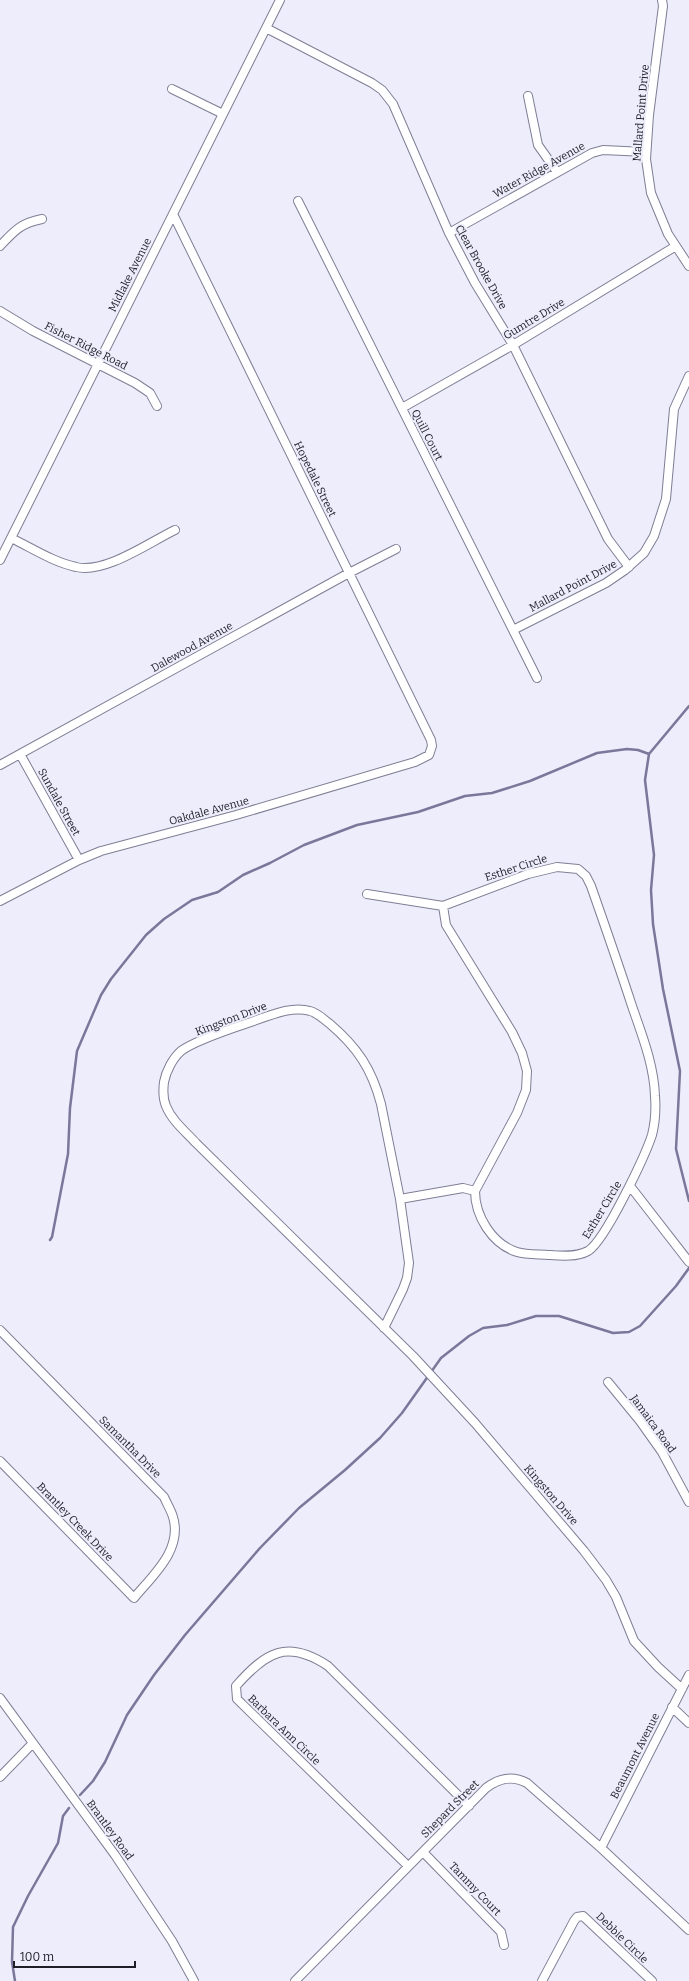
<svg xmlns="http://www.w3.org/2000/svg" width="689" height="1981" font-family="Bitter,serif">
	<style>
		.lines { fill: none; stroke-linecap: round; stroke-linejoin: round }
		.stream { stroke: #7a789a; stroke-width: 2.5 }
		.minor-casing { stroke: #7f7e94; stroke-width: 10 }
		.minor { stroke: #fff; stroke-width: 8 }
		.labels { text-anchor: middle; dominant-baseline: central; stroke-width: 4; stroke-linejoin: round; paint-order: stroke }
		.street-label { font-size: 11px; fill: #1e1e27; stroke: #ededfc }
	</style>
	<rect width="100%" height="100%" fill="#ededfc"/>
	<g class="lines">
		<path class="stream" d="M689,706L649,754L645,780L654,855L651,890L653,924L663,989L680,1071L676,1149L689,1201
			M50,1240L52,1237L68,1154L70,1108L77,1051L101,995L111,979L146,935L164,919L192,900L218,892L243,875L270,863L304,845L357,825L418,812L465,796L492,793L530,781L597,753L627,749L638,750L649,754
			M80,1795L93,1781L105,1762L127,1715L154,1675L185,1635L260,1548L299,1508L345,1470L380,1438L402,1413L441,1358L469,1336L483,1328L507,1325L536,1316H559L613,1333L629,1332L640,1326L676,1286L689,1268
			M15,1981L12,1962L13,1927L28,1896L58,1843L63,1816L69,1808"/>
		<defs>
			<path id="minor" d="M662,0L663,6L649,115L646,159L651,193L668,234L689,266
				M266,28L372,83L382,90L393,104L449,233L475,283L513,345L608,539L629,567
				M172,89L223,114
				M528,96L538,145L557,172
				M298,201L537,678
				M449,233L592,153L603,150L646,152
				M0,246C14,231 21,223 42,219
				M0,311L33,331L135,383L150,393L157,406
				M402,408L513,345L676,246
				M11,538C32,548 53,562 76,567C105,574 148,543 175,530
				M0,560L280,0
				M513,630L606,583L625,570L644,553L654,536L666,499L674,409L689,376
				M20,754L79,860
				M0,765L349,573L396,549
				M367,894L443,906L528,874L557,867L578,869L586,876L591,886C605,926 619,966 632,1006C642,1035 654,1065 655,1096C656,1109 655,1123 652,1135C645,1156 605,1241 588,1251C577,1257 562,1256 550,1255C539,1254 527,1255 517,1252C492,1244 475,1216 475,1191L517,1113L526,1090L527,1071L522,1053L512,1032L446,925L443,906
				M0,901L79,860L101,851L236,815L415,762L429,755L432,746L431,740L173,214
				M630,1186L689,1262
				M400,1199L463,1188L475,1191
				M384,1328L403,1289L407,1278L409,1263L400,1199L381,1104C372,1069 357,1047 330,1024C323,1019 318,1013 310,1011C290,1005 267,1017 248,1023C233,1028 193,1042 181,1051C173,1058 166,1071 164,1082C163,1090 163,1099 166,1106C172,1121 186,1132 196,1143L413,1356L475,1423L584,1551L606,1580L616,1597L634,1641L658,1667L682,1689
				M0,1330L164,1497C167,1504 171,1510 173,1517C183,1550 152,1576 134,1598L0,1461
				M608,1382L640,1421L662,1452L689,1502
				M0,1698L115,1855L172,1941L194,1981
				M672,1707L689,1723
				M0,1777L33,1743
				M601,1848L689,1675
				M423,1852L501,1932L504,1945
				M408,1866L237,1699L236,1686C266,1652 287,1639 328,1666L469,1806
				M295,1981L486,1788C499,1778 512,1775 527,1783L601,1848L689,1930
				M542,1981L574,1921L577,1917L583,1916L652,1981"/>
		</defs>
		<use href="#minor" class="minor-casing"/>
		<use href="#minor" class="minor"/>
	</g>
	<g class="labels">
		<g class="street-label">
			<text transform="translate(641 113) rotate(-85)">Mallard Point Drive</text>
			<text transform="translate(539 170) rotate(-29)">Water Ridge Avenue</text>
			<text transform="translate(481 267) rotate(61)">Clear Brooke Drive</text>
			<text transform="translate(130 275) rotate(-63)">Midlake Avenue</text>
			<text transform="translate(534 319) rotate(-31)">Gumtre Drive</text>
			<text transform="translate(86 346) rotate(27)">Fisher Ridge Road</text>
			<text transform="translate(427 435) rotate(63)">Quill Court</text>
			<text transform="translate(315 479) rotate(64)">Hopedale Street</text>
			<text transform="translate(573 586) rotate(-28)">Mallard Point Drive</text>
			<text transform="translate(192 647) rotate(-29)">Dalewood Avenue</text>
			<text transform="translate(59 802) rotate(61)">Sundale Street</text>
			<text transform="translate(209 811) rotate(-15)">Oakdale Avenue</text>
			<text transform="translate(516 868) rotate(-18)">Esther Circle</text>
			<text transform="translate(231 1019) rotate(-21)">Kingston Drive</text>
			<text transform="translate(602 1210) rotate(-59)">Esther Circle</text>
			<text transform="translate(653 1424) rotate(54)">Jamaica Road</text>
			<text transform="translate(130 1447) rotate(45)">Samantha Drive</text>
			<text transform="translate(551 1495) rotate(49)">Kingston Drive</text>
			<text transform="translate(75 1522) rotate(46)">Brantley Creek Drive</text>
			<text transform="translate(284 1730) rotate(44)">Barbara Ann Circle</text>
			<text transform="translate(635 1756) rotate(-63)">Beaumont Avenue</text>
			<text transform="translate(450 1809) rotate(-45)">Shepard Street</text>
			<text transform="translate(110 1830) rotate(54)">Brantley Road</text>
			<text transform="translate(475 1889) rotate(46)">Tammy Court</text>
			<text transform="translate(622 1938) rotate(44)">Debbie Circle</text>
		</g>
	</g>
	<path d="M14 1961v6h121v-6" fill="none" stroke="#1e1e27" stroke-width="2"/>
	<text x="20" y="1961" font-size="12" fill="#1e1e27" stroke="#ededfc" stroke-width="3" paint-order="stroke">100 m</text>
</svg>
